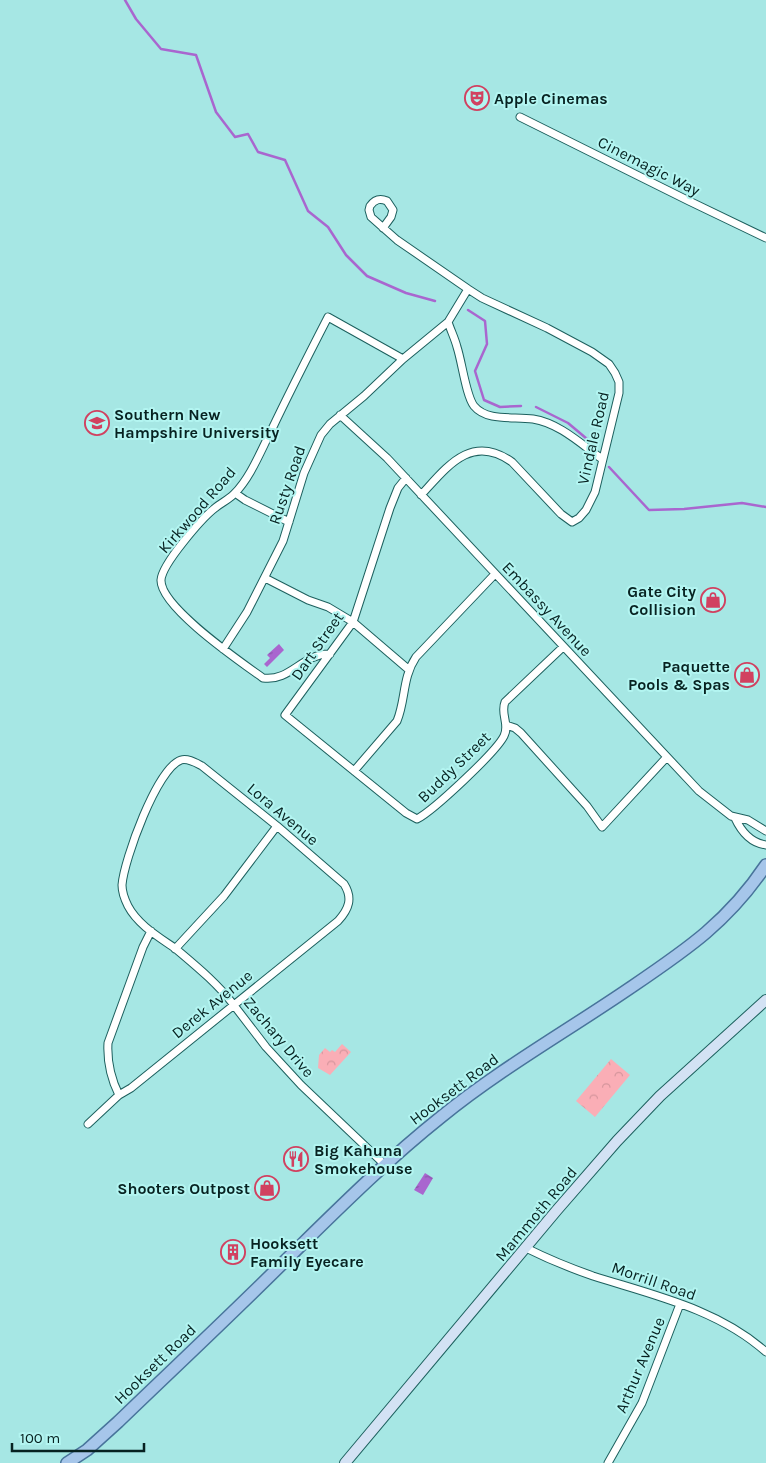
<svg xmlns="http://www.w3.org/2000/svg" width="766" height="1463" font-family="Karla,sans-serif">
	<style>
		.forest { fill: url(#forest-crowns) }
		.water { fill: url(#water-ripples) }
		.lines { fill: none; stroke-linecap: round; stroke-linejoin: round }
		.stream { stroke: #a966cf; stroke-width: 2.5 }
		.minor-casing { stroke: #1d605e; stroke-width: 9 }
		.secondary-casing { stroke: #1d605e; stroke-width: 12 }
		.primary-casing { stroke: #48749b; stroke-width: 14 }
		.minor { stroke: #fff; stroke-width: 7 }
		.secondary { stroke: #d3e2f4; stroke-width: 10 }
		.primary { stroke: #a6c6ea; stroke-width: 11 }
		.labels { text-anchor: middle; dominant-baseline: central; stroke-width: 4; stroke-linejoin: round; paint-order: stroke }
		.poi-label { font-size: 16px; font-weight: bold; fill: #072221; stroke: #b3f5f1; text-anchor: start }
		.street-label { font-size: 16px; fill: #072221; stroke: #b3f5f1 }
	</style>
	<defs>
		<pattern id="forest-crowns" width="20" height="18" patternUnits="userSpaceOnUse" patternTransform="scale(1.25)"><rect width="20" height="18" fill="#faaeb6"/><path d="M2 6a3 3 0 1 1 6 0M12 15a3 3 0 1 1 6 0" fill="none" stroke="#d5959c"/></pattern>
		<pattern id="water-ripples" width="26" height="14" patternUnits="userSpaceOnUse" patternTransform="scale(1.25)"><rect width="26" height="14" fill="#a966cf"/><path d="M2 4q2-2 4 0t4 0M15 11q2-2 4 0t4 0" fill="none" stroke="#8854a8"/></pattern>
	</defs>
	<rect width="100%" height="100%" fill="#a6e7e4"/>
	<path class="forest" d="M342,1044L351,1052L330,1075L318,1068L319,1055L325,1048L330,1052L332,1050L335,1052Z
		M611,1059L630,1075L595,1117L576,1101Z"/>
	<path class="water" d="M279,644L284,650L267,667L264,664L270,658L267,655Z
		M425,1173L433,1178L423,1195L414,1190Z"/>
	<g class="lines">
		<path class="stream" d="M125,0L136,19L161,49L196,55L216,112L235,137L248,134L258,152L285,160L308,211L328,227L346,255L367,276L406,293L435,301
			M468,310L485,321L487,344L475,371L484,400L500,407L521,406
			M536,407L568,423L593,444
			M609,467L649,510L684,509L742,503L766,507"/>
		<defs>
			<path id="minor" d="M520,117L689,201L766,238
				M383,228L391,217L393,210L387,201C380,198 375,199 370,206L369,210L371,217L397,240L468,289L482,298L547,328L592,352L609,364L615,373L619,382V393L595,492L586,510L579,518L572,522L561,514L512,462C471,433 447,467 421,495
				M448,322C451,331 455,339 457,347C462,362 466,396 474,406C487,422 515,416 533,419C559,423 581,444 602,459
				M340,415L387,458L699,791L731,816L748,820L766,831
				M406,478L398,488L390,508L353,622L285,715L406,813L417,819C434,810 496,752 504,736C510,724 500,714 505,702L563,647
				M235,493L245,500L289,522
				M265,578L308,600L328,607L353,622L408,669
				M223,649L247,612L283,541L304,473L321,435L330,424L364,396L403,359L448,322L468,289
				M330,654C303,653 290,682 263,678C241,662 160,607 161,580C162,564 202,518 215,508C221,503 228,500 234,494C251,477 261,450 272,429C290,391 309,354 328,317L403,359
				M506,725L515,728L521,733L587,806L602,827L666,758
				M354,771L397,721C406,699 402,678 416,657L495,574
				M735,818C741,831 751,843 766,845
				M175,949L224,896L277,826
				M119,1095C111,1079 107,1061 108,1043L143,947L151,931
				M88,1124L119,1095L131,1088L338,921C349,909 353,898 344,884L277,826L202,766C196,763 188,758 181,760C157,768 124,860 122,885C122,892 125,900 128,906C138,925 159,937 176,949C196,966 217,983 233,1004L266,1047L301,1085L384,1164
				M526,1248C548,1259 570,1268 593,1276C653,1295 718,1309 766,1352
				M608,1463L642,1403L680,1304"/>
			<path id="secondary" d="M345,1463L557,1210L617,1141L660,1096L766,1000"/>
			<path id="primary" d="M67,1463L87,1450L118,1422C175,1367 233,1313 289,1257C338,1209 387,1160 441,1117C500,1069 567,1031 630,988C686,950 728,922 766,865"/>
		</defs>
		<use href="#minor" class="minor-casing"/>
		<use href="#secondary" class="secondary-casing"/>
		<use href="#primary" class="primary-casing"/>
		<use href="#minor" class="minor"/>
		<use href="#secondary" class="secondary"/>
		<use href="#primary" class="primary"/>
	</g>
	<defs>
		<symbol id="theatre-ring" viewBox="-11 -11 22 22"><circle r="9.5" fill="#b3f5f1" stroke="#d14160" stroke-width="1.5"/><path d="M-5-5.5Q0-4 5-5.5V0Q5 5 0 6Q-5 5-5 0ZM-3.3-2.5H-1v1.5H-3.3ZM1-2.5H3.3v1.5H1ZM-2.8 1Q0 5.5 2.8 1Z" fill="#d14160"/></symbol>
		<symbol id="university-ring" viewBox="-11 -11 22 22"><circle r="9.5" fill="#b3f5f1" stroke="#d14160" stroke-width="1.5"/><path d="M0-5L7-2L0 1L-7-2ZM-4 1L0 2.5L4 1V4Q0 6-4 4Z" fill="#d14160"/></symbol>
		<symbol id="shop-ring" viewBox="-11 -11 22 22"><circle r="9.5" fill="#b3f5f1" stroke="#d14160" stroke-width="1.5"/><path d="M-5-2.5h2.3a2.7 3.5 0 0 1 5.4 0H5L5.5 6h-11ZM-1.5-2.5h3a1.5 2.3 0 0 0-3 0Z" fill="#d14160"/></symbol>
		<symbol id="restaurant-ring" viewBox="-11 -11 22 22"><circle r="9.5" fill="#b3f5f1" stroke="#d14160" stroke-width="1.5"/><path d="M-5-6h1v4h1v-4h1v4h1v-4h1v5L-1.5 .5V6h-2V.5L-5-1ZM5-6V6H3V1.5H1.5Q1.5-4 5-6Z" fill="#d14160"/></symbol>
		<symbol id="building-ring" viewBox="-11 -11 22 22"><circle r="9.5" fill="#b3f5f1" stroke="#d14160" stroke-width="1.5"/><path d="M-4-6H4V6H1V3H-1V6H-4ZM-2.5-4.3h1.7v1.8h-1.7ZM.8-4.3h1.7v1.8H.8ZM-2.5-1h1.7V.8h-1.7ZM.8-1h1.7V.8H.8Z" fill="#d14160"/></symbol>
	</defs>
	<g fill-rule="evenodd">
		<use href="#theatre-ring" x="463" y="84" width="28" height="28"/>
		<use href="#university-ring" x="83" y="409" width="28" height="28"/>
		<use href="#shop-ring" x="699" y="586" width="28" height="28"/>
		<use href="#shop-ring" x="733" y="661" width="28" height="28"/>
		<use href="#restaurant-ring" x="282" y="1145" width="28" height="28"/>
		<use href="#shop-ring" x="253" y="1174" width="28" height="28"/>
		<use href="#building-ring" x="219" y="1238" width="28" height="28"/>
	</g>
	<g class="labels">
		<g class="poi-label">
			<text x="494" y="98">Apple Cinemas</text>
			<text x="114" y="414">Southern New<tspan x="114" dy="18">Hampshire University</tspan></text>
			<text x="696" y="591" text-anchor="end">Gate City<tspan x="696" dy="18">Collision</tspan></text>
			<text x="730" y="666" text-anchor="end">Paquette<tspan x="730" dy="18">Pools &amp; Spas</tspan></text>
			<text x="314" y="1150">Big Kahuna<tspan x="314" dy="18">Smokehouse</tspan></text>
			<text x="250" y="1188" text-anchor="end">Shooters Outpost</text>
			<text x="250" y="1243">Hooksett<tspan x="250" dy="18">Family Eyecare</tspan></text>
		</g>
		<g class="street-label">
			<text transform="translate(649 166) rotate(27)">Cinemagic Way</text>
			<text transform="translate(593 438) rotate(-77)">Vindale Road</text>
			<text transform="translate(287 485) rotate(-71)">Rusty Road</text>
			<text transform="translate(197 510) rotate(-49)">Kirkwood Road</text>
			<text transform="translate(547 609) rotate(47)">Embassy Avenue</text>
			<text transform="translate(317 646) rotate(-55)">Dart Street</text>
			<text transform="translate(454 767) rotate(-44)">Buddy Street</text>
			<text transform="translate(283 814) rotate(40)">Lora Avenue</text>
			<text transform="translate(212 1004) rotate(-39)">Derek Avenue</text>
			<text transform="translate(279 1037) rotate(50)">Zachary Drive</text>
			<text transform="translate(454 1089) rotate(-37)">Hooksett Road</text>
			<text transform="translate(536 1214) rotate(-50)">Mammoth Road</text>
			<text transform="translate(654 1281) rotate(19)">Morrill Road</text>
			<text transform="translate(155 1364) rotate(-44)">Hooksett Road</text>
			<text transform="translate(640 1365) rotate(-67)">Arthur Avenue</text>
		</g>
	</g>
	<path d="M12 1443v8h132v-8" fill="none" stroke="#072221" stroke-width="2.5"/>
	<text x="20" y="1443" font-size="15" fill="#072221" stroke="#b3f5f1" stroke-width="4" paint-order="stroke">100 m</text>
</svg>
